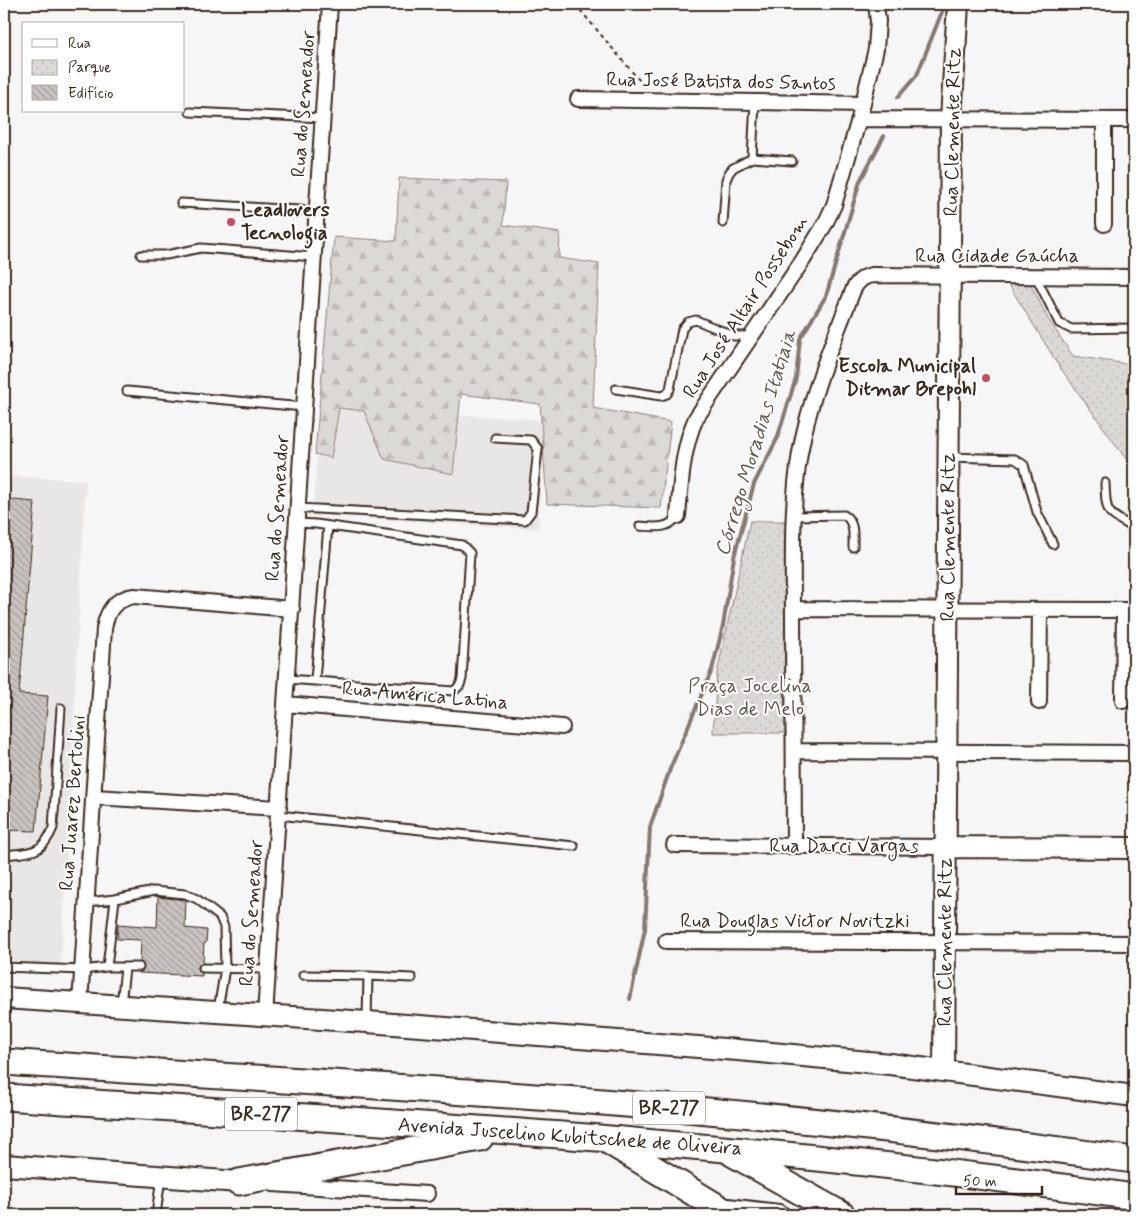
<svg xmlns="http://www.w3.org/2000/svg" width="1138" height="1219" font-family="Mynerve,sans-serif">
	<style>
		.built { fill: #e9e7e6 }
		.forest { fill: url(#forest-firs); stroke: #8b827a }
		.park { fill: url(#park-dots); stroke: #8b827a }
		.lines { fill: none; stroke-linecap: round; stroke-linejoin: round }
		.stream { stroke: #847972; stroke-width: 4 }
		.building { fill: url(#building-back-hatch); stroke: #3b2a1e }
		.lane-casing { stroke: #3b2a1e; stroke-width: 11 }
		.street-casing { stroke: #3b2a1e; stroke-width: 18 }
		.secondary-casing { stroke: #3b2a1e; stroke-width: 24 }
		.highway-casing { stroke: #3b2a1e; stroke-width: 29 }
		.path { stroke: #3b2a1e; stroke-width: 2; stroke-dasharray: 4 4; stroke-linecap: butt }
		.lane { stroke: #fff; stroke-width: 7 }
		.street { stroke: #fff; stroke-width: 14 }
		.secondary { stroke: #fff; stroke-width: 20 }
		.highway { stroke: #fff; stroke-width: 25 }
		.poi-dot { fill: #d1495b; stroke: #fff; stroke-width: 2 }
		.labels { text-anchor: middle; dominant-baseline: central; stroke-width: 4; stroke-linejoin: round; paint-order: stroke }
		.shield { fill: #fff; stroke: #766a62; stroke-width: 1 }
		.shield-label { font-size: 19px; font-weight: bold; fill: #3b2a1e }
		.street-label { font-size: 20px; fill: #3b2a1e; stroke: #fff }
		.poi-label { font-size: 20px; font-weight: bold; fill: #3b2a1e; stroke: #fff; text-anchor: start }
		.park-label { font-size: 20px; fill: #63564c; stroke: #fff }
		.water-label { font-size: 21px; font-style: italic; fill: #65584f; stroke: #fff }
	</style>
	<defs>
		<pattern id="forest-firs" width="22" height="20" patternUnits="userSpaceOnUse" patternTransform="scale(1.25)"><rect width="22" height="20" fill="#dbd9d6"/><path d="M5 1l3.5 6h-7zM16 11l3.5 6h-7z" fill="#bdbab7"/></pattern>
		<pattern id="park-dots" width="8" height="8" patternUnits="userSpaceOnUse" patternTransform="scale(1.25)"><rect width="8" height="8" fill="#dbd9d6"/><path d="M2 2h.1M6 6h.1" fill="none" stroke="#bdbab7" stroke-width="1.8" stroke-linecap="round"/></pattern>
		<pattern id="building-back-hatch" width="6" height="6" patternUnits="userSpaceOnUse" patternTransform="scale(1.25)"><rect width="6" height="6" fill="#c9c3c1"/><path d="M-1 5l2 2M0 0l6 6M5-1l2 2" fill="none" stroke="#a49f9c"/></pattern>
	</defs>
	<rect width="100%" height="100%" fill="#f7f6f6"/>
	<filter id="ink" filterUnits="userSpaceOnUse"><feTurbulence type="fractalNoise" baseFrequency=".02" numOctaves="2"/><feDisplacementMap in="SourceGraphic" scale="10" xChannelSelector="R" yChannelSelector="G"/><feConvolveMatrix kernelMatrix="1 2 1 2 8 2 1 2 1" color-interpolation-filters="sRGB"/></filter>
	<g filter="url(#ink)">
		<path class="built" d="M320,406L545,420L538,529L313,515Z
			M4,476L86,480L61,965L4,960Z"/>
		<path class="forest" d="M399,178L506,182L503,225L560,233L559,258L599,264L593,408L671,422L661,508L547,504L540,404L461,394L453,474L384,459L364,411L339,408L331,458L315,454L334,237L396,241Z"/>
		<path class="park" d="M1029,280L1048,319L1073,356L1134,365V470L1059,366L1007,282Z
			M750,521H785V733H713L717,673Z"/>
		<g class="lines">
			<path class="stream" d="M898,97L917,75L945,4
				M630,999L645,929L650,827L670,769L712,670L723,626L734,557L754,484L777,439L796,378L800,339L826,296L860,181L884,136"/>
		</g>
		<path class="building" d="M4,499L35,502L19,694L48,696L36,831L4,830Z
			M158,897L186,900L185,928L207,930L206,943H204L203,963L200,964L198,967L199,971L202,973V976L139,973L144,967L143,964L140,962L141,940L117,939L118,924L157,927Z"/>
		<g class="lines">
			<defs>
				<path id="lane" d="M190,112L323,118
					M752,158L755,102
					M181,203L317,211
					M723,223L726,180L729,173L733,168L752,158L792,161
					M141,255H166L201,248L314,257
					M1036,277L1059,323L1071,329L1134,328
					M616,389L661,396L667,394L670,389L682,329L688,322L696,320L734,336H751
					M127,391L304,407
					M949,457L1015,459L1024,465L1037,512L1053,544
					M1105,483C1106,516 1107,512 1134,528
					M298,508L525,520L531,512L538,449L531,440L495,438
					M794,516L844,515C855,522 853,535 853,547
					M640,526C655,527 668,530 678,516
					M287,679L454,691L460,685L462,679L470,553L462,545L316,524L297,523
					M315,680L328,526
					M278,815L574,846
					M4,855C30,852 42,855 53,828L61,708
					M115,899L154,891L185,894L197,899L220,917L224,927L225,968L218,1010
					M87,902L115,899L107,967H139
					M4,967L83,970L107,967
					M203,968L268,969
					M303,975L368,976L367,1019
					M368,976L412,978
					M121,1005L125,968
					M156,1215L161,1177"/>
				<path id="street" d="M578,99L863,104
					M859,119L1134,120
					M1104,224V120
					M678,516C681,483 682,449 696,418L803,260L825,224L834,205L859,119L876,49L878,21L876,4
					M793,609L1134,610
					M1123,701L1124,610
					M1039,702L1040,610
					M285,704L562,727
					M794,751L1134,753
					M94,797L279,808
					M674,845L946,847
					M794,846C794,769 794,692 793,615C793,561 791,506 800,453C810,396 833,341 854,288C859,280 864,276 873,275L1134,277
					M666,941L1134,943
					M80,1004L104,629C107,611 114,599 134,596L292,609
					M265,1016L330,4
					M273,1184L427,1194"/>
				<path id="secondary" d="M946,847L1134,848
					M4,998L367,1022L738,1050L890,1064L1134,1096
					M944,1071L951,119L958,4
					M4,1165L239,1182
					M719,1208L779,1215"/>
				<path id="highway" d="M4,1062C199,1075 395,1086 590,1101C772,1115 953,1135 1134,1160
					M4,1097C381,1122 759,1142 1134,1197
					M610,1142L719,1208
					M732,1153L842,1215
					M239,1182L480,1138"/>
			</defs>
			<use href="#lane" class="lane-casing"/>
			<use href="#street" class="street-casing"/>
			<use href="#secondary" class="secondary-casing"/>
			<use href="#highway" class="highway-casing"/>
			<path class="path" d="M575,4L645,87"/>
			<use href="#lane" class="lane"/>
			<use href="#street" class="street"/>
			<use href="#secondary" class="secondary"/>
			<use href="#highway" class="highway"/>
		</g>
	</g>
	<g class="poi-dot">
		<circle cx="231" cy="222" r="5"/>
		<circle cx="986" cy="378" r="5"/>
	</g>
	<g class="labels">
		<g class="shield">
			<rect x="633" y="1091.5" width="72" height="33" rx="4"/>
			<rect x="225" y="1097.5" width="72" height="33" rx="4"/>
		</g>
		<g class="shield-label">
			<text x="669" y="1108">BR-277</text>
			<text x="261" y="1114">BR-277</text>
		</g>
		<g class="street-label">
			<text transform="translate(721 82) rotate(1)">Rua José Batista dos Santos</text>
			<text transform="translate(304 104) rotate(-86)">Rua do Semeador</text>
			<text transform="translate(953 132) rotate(-89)">Rua Clemente Ritz</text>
			<text x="997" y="256">Rua Cidade Gaúcha</text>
			<text transform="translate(746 307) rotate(-57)">Rua José Altair Possebom</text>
			<text transform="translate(278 508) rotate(-86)">Rua do Semeador</text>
			<text transform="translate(948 537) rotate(-90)">Rua Clemente Ritz</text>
			<text transform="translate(425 696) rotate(5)">Rua América Latina</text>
			<text transform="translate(73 803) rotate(-86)">Rua Juarez Bertolini</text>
			<text x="844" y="846">Rua Darci Vargas</text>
			<text transform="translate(252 913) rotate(-86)">Rua do Semeador</text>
			<text x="795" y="921">Rua Douglas Victor Novitzki</text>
			<text transform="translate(945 942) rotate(-90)">Rua Clemente Ritz</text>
			<text transform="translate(570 1137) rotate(4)">Avenida Juscelino Kubitschek de Oliveira</text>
		</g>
		<g class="poi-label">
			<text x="241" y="210">Leadlovers<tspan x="241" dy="23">Tecnologia</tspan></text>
			<text x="976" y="366" text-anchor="end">Escola Municipal<tspan x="976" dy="23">Ditmar Brepohl</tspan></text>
		</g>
		<g class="park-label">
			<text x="750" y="686">Praça Jocelina<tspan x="750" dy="23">Dias de Melo</tspan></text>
		</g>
		<g class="water-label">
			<text transform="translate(756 443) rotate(-73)">Córrego Moradias Itatiaia</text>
		</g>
	</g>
	<rect width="1138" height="1219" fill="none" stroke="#fff" stroke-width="20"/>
	<rect x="10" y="10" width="1118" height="1199" fill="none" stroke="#3b2a1e" stroke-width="2" filter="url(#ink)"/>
	<rect x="22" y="22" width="162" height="90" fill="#ffffff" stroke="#b1aaa5"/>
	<rect x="32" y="39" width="25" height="8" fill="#ffffff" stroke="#b1aaa5"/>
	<text x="68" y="48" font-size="15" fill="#3b2a1e">Rua</text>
	<rect x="32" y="60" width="25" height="15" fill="url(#park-dots)" stroke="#b1aaa5"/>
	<text x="68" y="72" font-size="15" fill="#3b2a1e">Parque</text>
	<rect x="32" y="85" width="25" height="15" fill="url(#building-back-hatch)" stroke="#b1aaa5"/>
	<text x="68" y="98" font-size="15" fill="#3b2a1e">Edifício</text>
	<path d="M956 1186v8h86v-8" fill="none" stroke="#3b2a1e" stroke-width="2.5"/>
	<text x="963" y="1186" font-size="15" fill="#3b2a1e" stroke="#ffffff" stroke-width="4" paint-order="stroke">50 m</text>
</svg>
